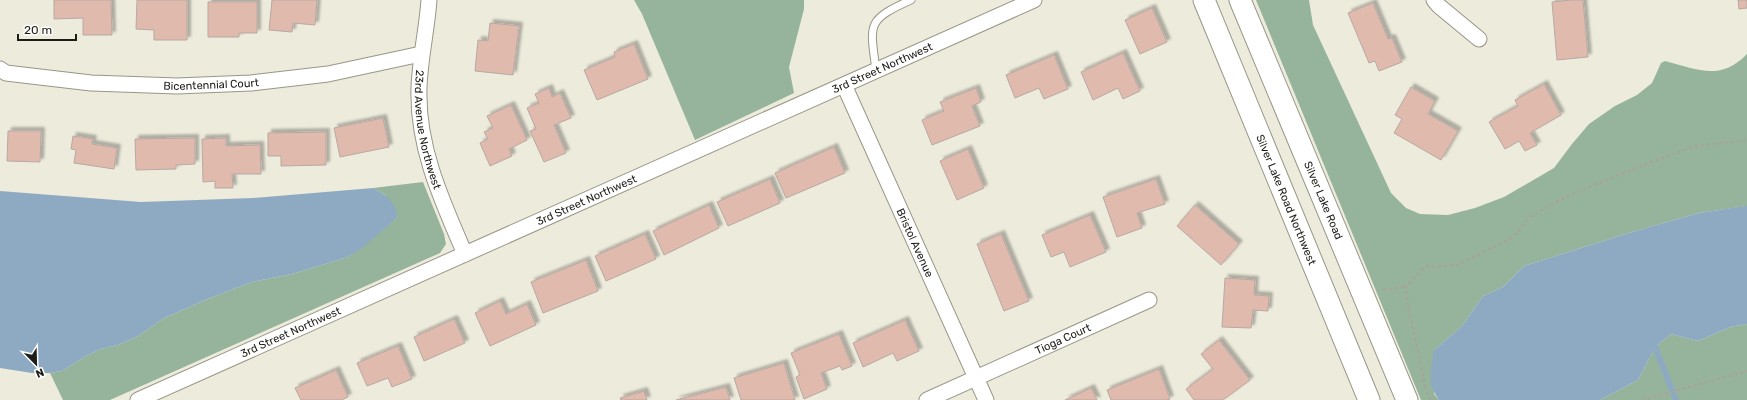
<svg xmlns="http://www.w3.org/2000/svg" width="1747" height="400" font-family="Rubik,sans-serif">
	<style>
		.forest { fill: #96b49c }
		.water { fill: #8eaac3 }
		.lines { fill: none; stroke-linecap: round; stroke-linejoin: round }
		.stream { stroke: #8eaac3; stroke-width: 6 }
		.building { fill: #e0baad; stroke: #b8a8a3; filter: url(#shadow) }
		.service-casing { stroke: #999688; stroke-width: 9 }
		.minor-casing { stroke: #999688; stroke-width: 17 }
		.secondary-casing { stroke: #999688; stroke-width: 23 }
		.path { stroke: #a6a498; stroke-width: 2.5; stroke-dasharray: 3 3; stroke-linecap: butt }
		.service { stroke: #fff; stroke-width: 7 }
		.minor { stroke: #fff; stroke-width: 15 }
		.secondary { stroke: #fff; stroke-width: 21 }
		.labels { text-anchor: middle; dominant-baseline: central; stroke-width: 3; stroke-linejoin: round; paint-order: stroke }
		.street-label { font-size: 11px; fill: #1d1c17; stroke: #fff }
	</style>
	<defs>
		<filter id="shadow"><feDropShadow dx="3.5" dy="-3.5" stdDeviation="1" flood-color="#0004"/></filter>
	</defs>
	<rect width="100%" height="100%" fill="#edebdb"/>
	<path class="forest" d="M634,0H804V9L789,67L794,93L695,140L642,14Z
		M1256,0H1309L1313,25L1391,193L1406,208L1420,214L1448,215L1475,208L1504,197L1554,168L1572,144L1589,124L1615,106L1637,95L1652,83L1661,63L1665,61C1697,69 1720,82 1747,54V206L1699,213L1632,232L1524,266L1503,287L1483,296L1462,326L1434,350V394L1439,400H1421Z
		M423,182L444,234L446,244L440,253L110,400H63L50,373L62,371L86,356L101,349L118,345L138,336L164,318L210,298L252,282L292,274L348,257L397,218L385,195L373,188Z
		M1747,324V400H1600L1638,380L1655,347L1671,334L1698,341L1730,327Z"/>
	<path class="water" d="M373,188C386,195 397,202 397,218L362,248L348,257L292,274L252,282L210,298L164,318L138,336L118,345L101,349L86,356L62,371L50,373H32L0,368V191L141,202L253,198Z
		M1745,206H1747V324L1730,327L1698,341L1671,334L1655,347L1638,380L1600,400H1439C1426,383 1431,369 1434,350L1462,326L1483,296L1503,287L1524,266L1632,232L1699,213Z"/>
	<g class="lines">
		<path class="stream" d="M1655,347L1676,400"/>
	</g>
	<path class="building" d="M54,0H111L112,35H83V18L54,19Z
		M137,0H187V40H154V30L136,29Z
		M272,0H317L315,25L293,23L292,32L269,30Z
		M1571,0H1583L1588,57L1557,60L1552,2Z
		M1738,0H1747V8L1739,9Z
		M208,2H257V33H239V37H208Z
		M1373,3L1388,39L1392,38L1402,62L1379,71L1375,61L1369,63L1348,13Z
		M1152,8L1167,42L1140,54L1125,20Z
		M490,23L519,26L513,75L475,71L478,40L488,41Z
		M634,44L648,79L597,100L584,70L615,57L614,52Z
		M1123,53L1140,91L1123,99L1118,88L1093,100L1081,72Z
		M1054,55L1068,89L1044,99L1039,88L1015,98L1006,75Z
		M1544,84L1561,115L1530,133L1537,145L1525,151L1519,141L1505,149L1489,122L1518,106L1515,100Z
		M1411,87L1435,101L1428,114L1458,131L1441,160L1394,133L1402,119L1395,115Z
		M549,88L552,97L560,93L571,118L554,125L566,153L544,162L530,131L536,129L527,108L539,103L535,94Z
		M976,88L981,102L972,106L980,126L932,145L922,120L944,111L940,102Z
		M511,105L527,140L509,149L512,156L490,166L480,143L488,139L484,132L493,128L487,116Z
		M383,118L389,147L340,157L334,128Z
		M8,131H41L40,162L7,161Z
		M326,132V165L281,166V156H268V133Z
		M73,136L93,139L92,144L117,148L114,169L74,163L76,150L71,149Z
		M195,138V164L176,165V169L136,170L135,139Z
		M226,138V146L260,145L261,174H232L233,188H215V181L203,182L202,139Z
		M834,147L845,173L786,198L775,173Z
		M968,149L984,188L957,200L940,161Z
		M770,179L780,203L728,226L717,202Z
		M1156,179L1165,204L1137,213L1142,228L1117,237L1103,197Z
		M709,205L719,228L664,255L653,231Z
		M1195,205L1239,244L1221,265L1177,226Z
		M1090,215L1106,252L1070,267L1064,252L1051,257L1042,235Z
		M645,234L656,259L606,281L595,256Z
		M1001,234L1029,301L1004,311L977,244Z
		M586,260L598,291L543,313L531,282Z
		M1225,278L1255,280L1254,295L1269,296L1268,311L1253,310L1251,328L1222,327Z
		M500,301L506,314L527,304L536,325L490,346L475,313Z
		M454,319L465,343L424,361L414,337Z
		M905,320L919,351L897,361L893,353L863,367L853,343Z
		M839,334L852,366L842,370L840,366L821,373L827,389L804,399L796,377L800,375L791,353Z
		M1219,340L1250,380L1223,400H1194L1186,389L1213,369L1201,354Z
		M398,346L412,379L392,387L388,378L367,386L357,363Z
		M784,363L795,400H741L734,378Z
		M1159,369L1170,399L1167,400H1111L1107,390Z
		M336,370L348,397L341,400H301L295,388Z
		M726,387L730,400H676Z
		M1091,388L1097,400H1065Z
		M644,391L647,400H621L620,398Z"/>
	<g class="lines">
		<defs>
			<path id="service" d="M876,70C870,24 866,20 911,0"/>
			<g id="minor">
				<path id="s1" d="M429,0C427,29 420,58 419,88C417,147 442,201 465,254"/>
				<path d="M1434,0L1439,6L1479,39"/>
				<path id="s2" d="M0,69L6,73L91,83L177,86L251,83L328,74L421,54"/>
				<path id="s3" d="M844,85L986,400"/>
				<path id="s4" d="M138,400L1034,0"/>
				<path id="s5" d="M927,400L1149,300"/>
			</g>
			<g id="secondary">
				<path id="s6" d="M1204,0L1369,400"/>
				<path id="s7" d="M1240,0L1407,400"/>
			</g>
		</defs>
		<use href="#service" class="service-casing"/>
		<use href="#minor" class="minor-casing"/>
		<use href="#secondary" class="secondary-casing"/>
		<path class="path" d="M1383,290L1405,287
			M1425,388C1420,354 1410,321 1405,287L1425,267L1457,265L1513,237L1531,216L1572,194L1641,166L1695,146L1747,140
			M1427,392L1431,400
			M1642,400L1747,371"/>
		<use href="#service" class="service"/>
		<use href="#minor" class="minor"/>
		<use href="#secondary" class="secondary"/>
	</g>
	<g class="labels">
		<g class="street-label">
			<text stroke="none"><textPath href="#s4" startOffset="815">3rd Street Northwest</textPath></text>
			<text stroke="none"><textPath href="#s2" startOffset="213">Bicentennial Court</textPath></text>
			<text stroke="none"><textPath href="#s1" startOffset="131">23rd Avenue Northwest</textPath></text>
			<text stroke="none"><textPath href="#s4" startOffset="491">3rd Street Northwest</textPath></text>
			<text stroke="none"><textPath href="#s6" startOffset="216">Silver Lake Road Northwest</textPath></text>
			<text stroke="none"><textPath href="#s7" startOffset="217">Silver Lake Road</textPath></text>
			<text stroke="none"><textPath href="#s3" startOffset="173">Bristol Avenue</textPath></text>
			<text stroke="none"><textPath href="#s4" startOffset="167">3rd Street Northwest</textPath></text>
			<text stroke="none"><textPath href="#s5" startOffset="149">Tioga Court</textPath></text>
		</g>
	</g>
	<g transform="translate(36 364) rotate(157)" stroke="#ffffff" stroke-width="3" paint-order="stroke">
	<path d="M0-3L7 15L0 10L-7 15Z" fill="#1d1c17"/>
	<text y="-6" font-size="11" font-weight="bold" text-anchor="middle" fill="#1d1c17">N</text>
	</g>
	<path d="M18 34v6h58v-6" fill="none" stroke="#1d1c17" stroke-width="2"/>
	<text x="24" y="34" font-size="12" fill="#1d1c17" stroke="#ffffff" stroke-width="3" paint-order="stroke">20 m</text>
</svg>
